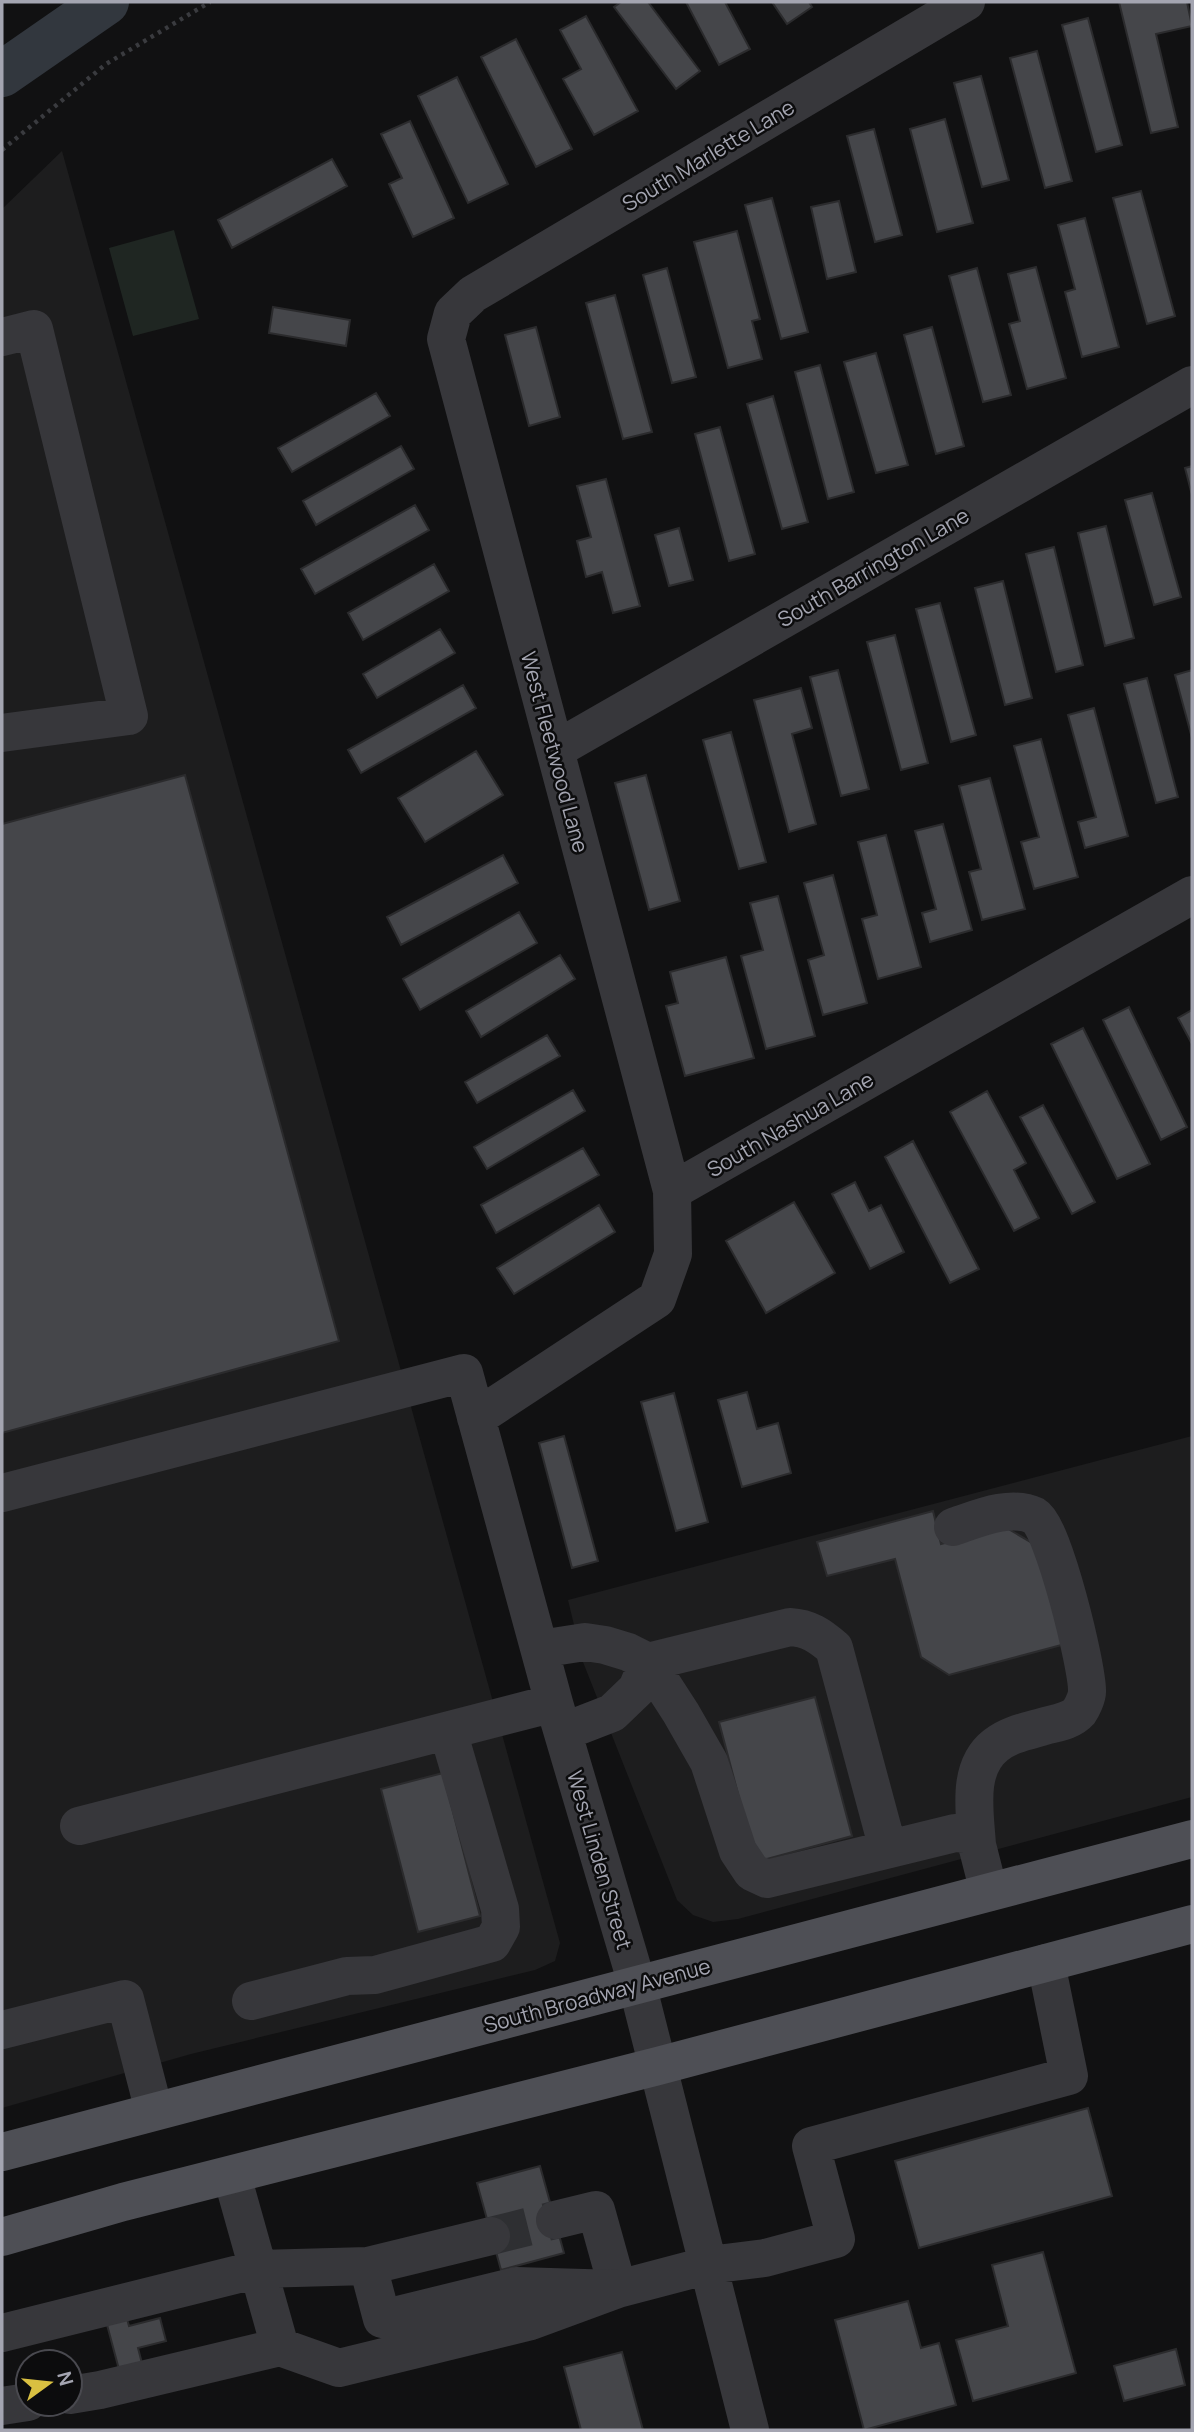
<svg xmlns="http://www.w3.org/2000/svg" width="1194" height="2432" font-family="Manrope,sans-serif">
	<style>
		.built { fill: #1d1d1e }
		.green { fill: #1f2622 }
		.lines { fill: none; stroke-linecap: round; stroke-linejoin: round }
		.canal { stroke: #32373e; stroke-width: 46 }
		.building { fill: #45464a; stroke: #2b2b2d; stroke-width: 2 }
		.minor-tunnel { stroke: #2e2f32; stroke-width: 38; stroke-dasharray: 38 19; stroke-linecap: butt }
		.path { stroke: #3a3b3f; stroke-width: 4.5; stroke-dasharray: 3.5 5; stroke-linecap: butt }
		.minor { stroke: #37373b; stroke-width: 38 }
		.major { stroke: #4e4f55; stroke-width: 38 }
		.labels { text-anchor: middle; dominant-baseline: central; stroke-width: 5; stroke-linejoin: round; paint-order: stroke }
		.street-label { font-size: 21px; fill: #a4a5b1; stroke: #0c0c0d }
	</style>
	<rect width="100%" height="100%" fill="#111112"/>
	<path class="built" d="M62,151L560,1943L555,1961L535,1970L191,2054L2,2108V209Z
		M1192,1436V1797L738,1919L713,1922L693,1915L677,1900L583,1662L568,1600Z"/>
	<path class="green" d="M174,230L199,319L133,336L109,248Z"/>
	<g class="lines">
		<path class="canal" d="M2,74L106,2"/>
	</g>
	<path class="building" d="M621,2H648L700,71L676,89L614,7Z
		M686,2H725L750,49L719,65Z
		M772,2H809L812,7L787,24Z
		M1119,2H1187L1192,26L1156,34L1178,127L1151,133Z
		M586,16L638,111L594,135L563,79L581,69L560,30Z
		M1088,18L1122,145L1096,152L1062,25Z
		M516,39L572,149L536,167L481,57Z
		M1037,51L1072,181L1045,188L1010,58Z
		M981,76L1009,180L982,187L954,83Z
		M457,77L508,184L468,203L418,96Z
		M945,119L973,223L937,232L910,129Z
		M410,121L454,218L413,237L389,184L402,178L381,134Z
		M874,129L902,235L875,242L847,136Z
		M332,159L347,186L232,248L218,220Z
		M1141,191L1175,316L1147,324L1113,198Z
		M772,198L808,332L781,339L745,205Z
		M839,201L856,272L827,279L811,207Z
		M1085,218L1119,347L1082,357L1065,292L1075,289L1058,225Z
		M737,231L760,319L752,321L762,359L728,368L694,242Z
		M1036,267L1066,378L1027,389L1009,324L1020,321L1008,274Z
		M667,268L696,377L672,383L643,275Z
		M977,268L1011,395L983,402L949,276Z
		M615,295L652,432L623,439L586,303Z
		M273,307L350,320L346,346L269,333Z
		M536,327L560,417L529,426L505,335Z
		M932,327L964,446L936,454L904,335Z
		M876,353L908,465L876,473L844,362Z
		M820,365L854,492L828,499L795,372Z
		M376,393L390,416L292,472L278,448Z
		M773,396L808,522L782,529L747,404Z
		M720,427L755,554L729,561L695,434Z
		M401,446L414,469L316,525L303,501Z
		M1192,466V495L1185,468Z
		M606,479L640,606L613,613L602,572L586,577L577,541L591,537L577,486Z
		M1152,493L1181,597L1154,605L1125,500Z
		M415,505L429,530L315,594L301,569Z
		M1106,526L1134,638L1105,646L1078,533Z
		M679,528L693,580L669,586L655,535Z
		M1054,547L1083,665L1056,672L1026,554Z
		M434,564L449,591L363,640L348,613Z
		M1003,581L1032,698L1005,705L975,588Z
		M940,603L976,735L951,742L916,609Z
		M440,629L455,653L377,698L363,674Z
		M895,635L928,763L901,770L867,642Z
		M838,670L869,789L841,796L810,677Z
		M1192,670V738L1175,675Z
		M1147,678L1178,797L1156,803L1124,684Z
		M463,685L476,708L361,773L348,750Z
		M801,688L812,728L792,734L816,824L789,832L754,700Z
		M1094,708L1128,836L1085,848L1078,822L1096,817L1068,715Z
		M731,732L766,862L739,869L703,740Z
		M1041,739L1078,877L1034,889L1021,842L1039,837L1014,746Z
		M476,751L503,795L425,842L398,798Z
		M185,775L339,1341L2,1433V824Z
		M646,775L680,901L649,910L615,783Z
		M990,778L1025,909L982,920L969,872L981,869L959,786Z
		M943,824L972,930L930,942L922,913L936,909L915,831Z
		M886,835L921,967L878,979L862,919L877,915L858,842Z
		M503,855L518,883L401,945L387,917Z
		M833,875L867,1003L823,1015L808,960L824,955L804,883Z
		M778,896L815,1036L766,1049L741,956L763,950L750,903Z
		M519,912L537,943L420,1010L403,979Z
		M560,955L575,979L481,1037L466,1011Z
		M726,957L754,1058L685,1076L666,1006L678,1003L670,972Z
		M1129,1007L1187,1127L1161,1140L1103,1020Z
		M1192,1010V1044L1178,1018Z
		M1083,1028L1150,1164L1117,1179L1051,1044Z
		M547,1035L560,1056L477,1103L465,1082Z
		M573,1090L585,1111L487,1169L474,1147Z
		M987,1091L1026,1163L1014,1170L1039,1218L1014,1231L950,1112Z
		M1043,1105L1095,1202L1072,1214L1020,1117Z
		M913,1141L979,1269L950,1283L885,1157Z
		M583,1148L599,1175L496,1233L481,1205Z
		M855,1182L869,1211L881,1205L904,1252L870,1269L832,1194Z
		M794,1202L835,1273L766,1313L726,1241Z
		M599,1205L615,1232L514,1294L497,1268Z
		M747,1392L757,1429L778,1423L791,1473L742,1487L718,1400Z
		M674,1393L708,1522L676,1531L641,1402Z
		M564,1436L598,1561L572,1568L539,1443Z
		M933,1511L941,1544L1005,1527L1044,1550L1069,1643L949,1675L921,1657L895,1559L827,1576L817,1542Z
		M815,1697L852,1836L756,1862L719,1722Z
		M443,1773L480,1916L418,1932L381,1789Z
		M1088,2108L1112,2196L919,2248L895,2161Z
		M540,2166L564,2253L501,2270L477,2183Z
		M1043,2252L1076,2373L973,2401L956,2340L1008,2326L992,2265Z
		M122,2301L129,2326L160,2318L166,2341L138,2348L144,2371L121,2377L102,2306Z
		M908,2301L921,2348L939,2343L956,2405L864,2430L835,2320Z
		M1176,2349L1185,2385L1124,2401L1114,2366Z
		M622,2352L643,2430H581L564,2367Z"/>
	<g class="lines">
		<path class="minor-tunnel" d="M491,2236L555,2220"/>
		<path class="path" d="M2,150L106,64L210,2"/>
		<path class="minor" d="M2,337L34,329L129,716L2,733
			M555,750L1192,385
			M672,1191L446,339L453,313L473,294L966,2
			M476,1418L657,1299L673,1254L672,1191L1192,895
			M2,1493L464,1373L554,1703L637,1984L750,2430
			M953,1527C977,1519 1010,1504 1035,1516C1053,1526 1088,1668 1087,1692C1087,1697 1082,1708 1079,1712C1071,1721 1056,1723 1045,1726C1028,1731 1010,1734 996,1745C966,1768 975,1813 977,1845
			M540,1649L585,1642L605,1645L628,1652L648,1662L681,1713L709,1762L738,1851L752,1872L767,1879L955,1833L968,1834L977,1845L989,1892
			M648,1662L790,1627C809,1628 820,1636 834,1648L888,1849
			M563,1732L612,1713L637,1689L648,1662
			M79,1826L554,1703
			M251,2001L347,1976L375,1975L492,1943L501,1927L500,1909L448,1731
			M2,2030L125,1999L154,2111
			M232,2176L280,2347
			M368,2266L382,2319L516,2286L618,2289L709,2265L765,2258L836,2239L811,2146L1069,2076L1046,1963
			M2,2333L259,2269L368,2266L491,2236
			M70,2395L100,2390L280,2347L339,2368L531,2321L618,2289L596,2210L555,2220
			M2,2406L28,2402"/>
		<path class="major" d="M2,2152L1192,1839
			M2,2237L123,2202L658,2066L1192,1924"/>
	</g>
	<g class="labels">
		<g class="street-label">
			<text transform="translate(708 155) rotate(-31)">South Marlette Lane</text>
			<text transform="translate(873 567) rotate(-30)">South Barrington Lane</text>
			<text transform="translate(555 752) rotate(75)">West Fleetwood Lane</text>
			<text transform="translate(790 1124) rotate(-30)">South Nashua Lane</text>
			<text transform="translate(600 1860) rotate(74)">West Linden Street</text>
			<text transform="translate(597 1995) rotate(-15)">South Broadway Avenue</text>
		</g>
	</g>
	<rect width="1194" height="2432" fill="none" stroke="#a4a5b1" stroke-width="7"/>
	<g transform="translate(49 2383) rotate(75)"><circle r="33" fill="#0c0c0d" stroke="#49494f" stroke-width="2"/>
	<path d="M0-5L12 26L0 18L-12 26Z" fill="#d9c041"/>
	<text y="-10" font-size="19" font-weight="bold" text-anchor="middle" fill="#a4a5b1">N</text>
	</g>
</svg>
